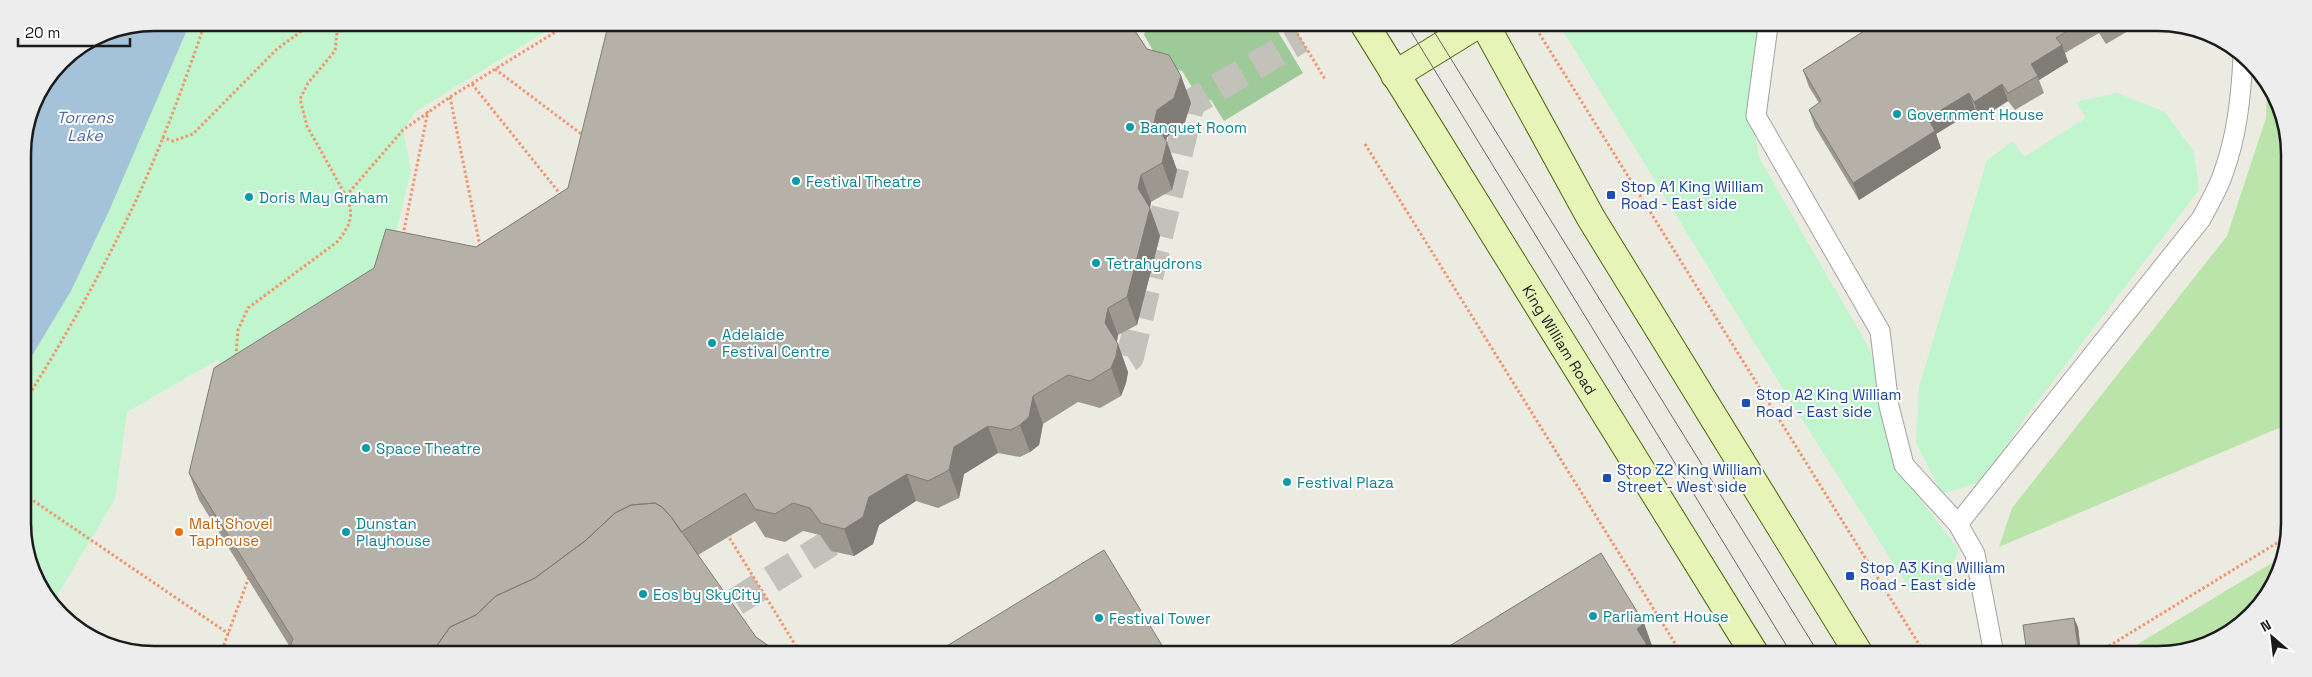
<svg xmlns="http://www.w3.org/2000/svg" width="2312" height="677" font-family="'Space Grotesk',sans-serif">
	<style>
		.grass { fill: #bbe4aa }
		.forest { fill: #9ec999 }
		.park { fill: #c0f5ce }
		.water { fill: #a4c2d8 }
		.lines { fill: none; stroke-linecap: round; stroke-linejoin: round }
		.street-tunnel { stroke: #c2c1ba; stroke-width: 28; stroke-dasharray: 28 14; stroke-linecap: butt }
		.lane-casing { stroke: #a2a2a2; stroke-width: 21 }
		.secondary-casing { stroke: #4d690c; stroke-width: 30 }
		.path { stroke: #f0956f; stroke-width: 3; stroke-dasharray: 2.5 2.5; stroke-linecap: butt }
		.lane { stroke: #fff; stroke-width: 19 }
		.secondary { stroke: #e6f4b7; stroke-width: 28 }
		.tram { stroke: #696969; stroke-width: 1 }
		.wall { fill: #9c9890 }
		.shaded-wall { fill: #7f7c76 }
		.building { fill: #b5b1a8; stroke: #7f7c76 }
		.culture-dot { fill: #0f9aa8; stroke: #fff; stroke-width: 2 }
		.transit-dot { fill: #1a4fb4; stroke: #fff; stroke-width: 2 }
		.food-dot { fill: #e8710a; stroke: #fff; stroke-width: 2 }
		.labels { text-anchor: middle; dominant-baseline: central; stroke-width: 4; stroke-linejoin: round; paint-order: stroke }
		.culture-label { font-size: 15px; fill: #0d838f; stroke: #fff; text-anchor: start }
		.transit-label { font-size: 15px; fill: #164399; stroke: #fff; text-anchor: start }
		.street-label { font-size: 15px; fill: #1b1b1b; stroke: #fff }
		.food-label { font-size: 15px; fill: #c56008; stroke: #fff; text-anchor: start }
		.water-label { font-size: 16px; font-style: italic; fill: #4f69a4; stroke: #fff }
		.rim { fill: none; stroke: #1b1b1b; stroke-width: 2.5 }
	</style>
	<rect width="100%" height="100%" fill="#ecebe2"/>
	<path class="grass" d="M2267,90L2287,129L2286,425L1999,547L2012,508L2227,236L2266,118Z
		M2285,555L2267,596L2238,627L2166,654H2137L2133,647Z"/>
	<path class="forest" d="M1147,25H1274L1303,73L1224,121L1211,100L1199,98L1182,71L1161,64L1144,35Z"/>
	<path class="park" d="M190,23H559L416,111L403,130L411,170L381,294L226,390L219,359L127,412L115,499L52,604L25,548L24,369L71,291L109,211Z
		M1560,26H1769L1751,111L1759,158L1869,348L1918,496L1959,550L1943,584L1913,594L1789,399Z
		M2117,93L2165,112L2194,152L2199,190L2024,419L1983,481L1942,494L1916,443L1919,387L1987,160L2013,141L2024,157L2086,118L2076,102Z"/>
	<path class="water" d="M154,23H190L109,211L71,291L24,369L23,146L33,104L61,61L104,32Z"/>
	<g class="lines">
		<path class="street-tunnel" d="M1093,380L1130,357L1191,103L1301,39
			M700,624L859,525"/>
		<defs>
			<path id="lane" d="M1768,26L1756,116L1880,331L1889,406L1904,465L1958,524L1975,554L1994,654
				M1958,524L2201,219C2209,204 2218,189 2223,174C2237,136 2241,97 2243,57"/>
			<g id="secondary">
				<path id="s1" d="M1365,25L1754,653"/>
				<path d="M1485,25L1591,218L1859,654"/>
				<path d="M1395,75L1476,25"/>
			</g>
		</defs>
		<use href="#lane" class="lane-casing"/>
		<use href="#secondary" class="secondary-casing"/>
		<path class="path" d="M1292,25L1325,79
			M1534,25L1925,654
			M495,69L584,136
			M472,84L561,195
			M450,97L480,246
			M162,137L173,141L193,134L277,49L303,30L320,23
			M1365,144L1681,653
			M346,196L403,130L450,97L570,23
			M403,235L428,111
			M236,356L238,330L248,308L337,242C350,226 355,215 346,196L307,126L300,99L308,83L335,51L338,23
			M24,403C59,347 92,290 121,231C154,167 182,90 205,23
			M25,495L229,634
			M727,534L799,651
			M52,604L91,632
			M222,650L249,577
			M2096,654L2285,538"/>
		<use href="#lane" class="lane"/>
		<use href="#secondary" class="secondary"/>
		<path class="tram" d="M1407,25L1791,653
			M1430,25L1819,654"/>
	</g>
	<path class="wall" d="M614,24L1138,25L1136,32L1147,49L1181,76L1191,103L1184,125L1167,137L1166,141L1177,170L1172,190L1151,202L1150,208L1160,236L1137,325L1118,335L1117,342L1128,372L1126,383L1121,396L1100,408L1078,402L1043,424L1039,445L1030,452L1020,457L998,453L964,474L959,498L938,508L916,501L879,525L873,544L854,556L831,551L820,535L803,531L785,542L765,537L755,521L698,555L290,647L199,500L189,473L476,247L568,188Z
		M1872,26L2135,27L2106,44L2099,33L2065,53L2068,62L2039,80L2044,93L2015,110L2008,101L1980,119L1975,110L1936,134L1941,148L1859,200L1815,127L1809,110L1819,103L1809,87L1803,70Z
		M2078,627L2081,654H2027Z"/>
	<path class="shaded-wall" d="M1128,25H1138L1134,41Z
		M2062,45L2068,62L2039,80L2038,76L2031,64Z
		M1181,76L1191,103L1184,125L1167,137L1164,150L1154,123L1157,110Z
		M2002,84L2008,101L1980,119L1974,102Z
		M1969,93L1975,110L1936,134L1941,148L1859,200L1853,183L1928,118Z
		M1167,142L1177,170L1172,190L1162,163Z
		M1141,175L1151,202L1149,214L1150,208L1160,236L1137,325L1127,297L1138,188Z
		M1108,308L1118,335L1115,350L1105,323Z
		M1118,344L1128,372L1126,383L1121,396L1111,368Z
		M1033,396L1043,424L1039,445L1030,452L1020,425Z
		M988,426L998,453L964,474L959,498L949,470L954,447Z
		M907,474L916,501L879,525L873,544L854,556L844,529L869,497Z
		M2074,618L2078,627L2081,654L2078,647Z
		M1644,623L1654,651L1650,653L1637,629Z"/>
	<path class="building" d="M614,24L1131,25L1147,49L1169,55L1181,76L1174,98L1157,110L1154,123L1167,142L1162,163L1141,175L1138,188L1150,208L1127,297L1108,308L1105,323L1118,344L1116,356L1111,368L1090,381L1068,375L1033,396L1029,417L1020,425L1010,430L988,426L954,447L949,470L928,481L907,474L869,497L863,517L844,529L821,523L810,508L793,503L775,514L755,509L745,493L681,532L672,518L662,507L655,503L631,505L615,513L585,541L535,578L496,596L476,615L450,627L433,651L289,650L293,639L189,473L214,368L374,268L386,229L476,247L568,188L607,30Z
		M1872,26L2074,27L2056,38L2062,45L2031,64L2038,76L2008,93L2002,84L1974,102L1969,93L1928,118L1935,131L1853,183L1809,110L1821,101L1803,70Z
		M655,503L662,507L672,518L756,637L776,651H433L450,627L476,615L496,596L535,578L585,541L615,513L631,505Z
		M1104,550L1166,652H937Z
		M1601,553L1644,623L1637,629L1652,653H1438Z
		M2074,618L2078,647L2051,650V654H2027L2023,625Z"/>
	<g class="culture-dot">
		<circle cx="1897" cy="114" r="5"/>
		<circle cx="1130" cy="127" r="5"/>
		<circle cx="796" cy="181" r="5"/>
		<circle cx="249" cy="197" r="5"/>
		<circle cx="1096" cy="263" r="5"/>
		<circle cx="712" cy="343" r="5"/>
		<circle cx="366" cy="448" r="5"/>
		<circle cx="1287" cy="482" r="5"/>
		<circle cx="346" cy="532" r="5"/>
		<circle cx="643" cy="594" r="5"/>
		<circle cx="1593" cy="616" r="5"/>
		<circle cx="1099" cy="618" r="5"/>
	</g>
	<g class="transit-dot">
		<rect x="1606" y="190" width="10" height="10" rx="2.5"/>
		<rect x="1741" y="398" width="10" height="10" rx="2.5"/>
		<rect x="1602" y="473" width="10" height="10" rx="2.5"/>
		<rect x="1845" y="571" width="10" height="10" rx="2.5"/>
	</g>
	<circle class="food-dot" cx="179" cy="532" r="5"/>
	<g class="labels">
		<g class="culture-label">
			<text x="1907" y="114">Government House</text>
			<text x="1140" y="127">Banquet Room</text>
			<text x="806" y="181">Festival Theatre</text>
			<text x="259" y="197">Doris May Graham</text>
			<text x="1106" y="263">Tetrahydrons</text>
			<text x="722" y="334">Adelaide<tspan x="722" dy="17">Festival Centre</tspan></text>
			<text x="376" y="448">Space Theatre</text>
			<text x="1297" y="482">Festival Plaza</text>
			<text x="356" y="523">Dunstan<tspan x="356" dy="17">Playhouse</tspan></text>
			<text x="653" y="594">Eos by SkyCity</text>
			<text x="1603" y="616">Parliament House</text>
			<text x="1109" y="618">Festival Tower</text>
		</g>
		<g class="transit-label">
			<text x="1621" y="186">Stop A1 King William<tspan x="1621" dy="17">Road - East side</tspan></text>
			<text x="1756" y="394">Stop A2 King William<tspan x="1756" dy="17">Road - East side</tspan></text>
			<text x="1617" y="469">Stop Z2 King William<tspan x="1617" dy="17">Street - West side</tspan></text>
			<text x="1860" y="567">Stop A3 King William<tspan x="1860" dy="17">Road - East side</tspan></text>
		</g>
		<g class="street-label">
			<text stroke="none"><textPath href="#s1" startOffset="370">King William Road</textPath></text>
		</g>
		<g class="food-label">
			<text x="189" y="523">Malt Shovel<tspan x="189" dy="17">Taphouse</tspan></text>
		</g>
		<g class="water-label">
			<text x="85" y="117">Torrens<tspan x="85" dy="18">Lake</tspan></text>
		</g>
	</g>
	<path d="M0 0H2312V677H0ZM154 31H2158A123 123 0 0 1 2281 154V523A123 123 0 0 1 2158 646H154A123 123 0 0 1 31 523V154A123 123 0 0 1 154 31Z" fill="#ededed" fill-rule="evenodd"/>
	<path class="rim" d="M154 31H2158A123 123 0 0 1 2281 154V523A123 123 0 0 1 2158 646H154A123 123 0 0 1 31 523V154A123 123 0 0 1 154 31Z"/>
	<g transform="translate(2272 637) rotate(332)" stroke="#ffffff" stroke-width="4" paint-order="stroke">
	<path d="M0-4L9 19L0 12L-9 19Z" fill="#1b1b1b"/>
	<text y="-8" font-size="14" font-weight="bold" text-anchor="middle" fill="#1b1b1b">N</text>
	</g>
	<path d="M18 38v8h112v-8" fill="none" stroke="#1b1b1b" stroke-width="2.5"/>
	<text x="25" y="38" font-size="15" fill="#1b1b1b" stroke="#ffffff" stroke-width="4" paint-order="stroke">20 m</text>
</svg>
